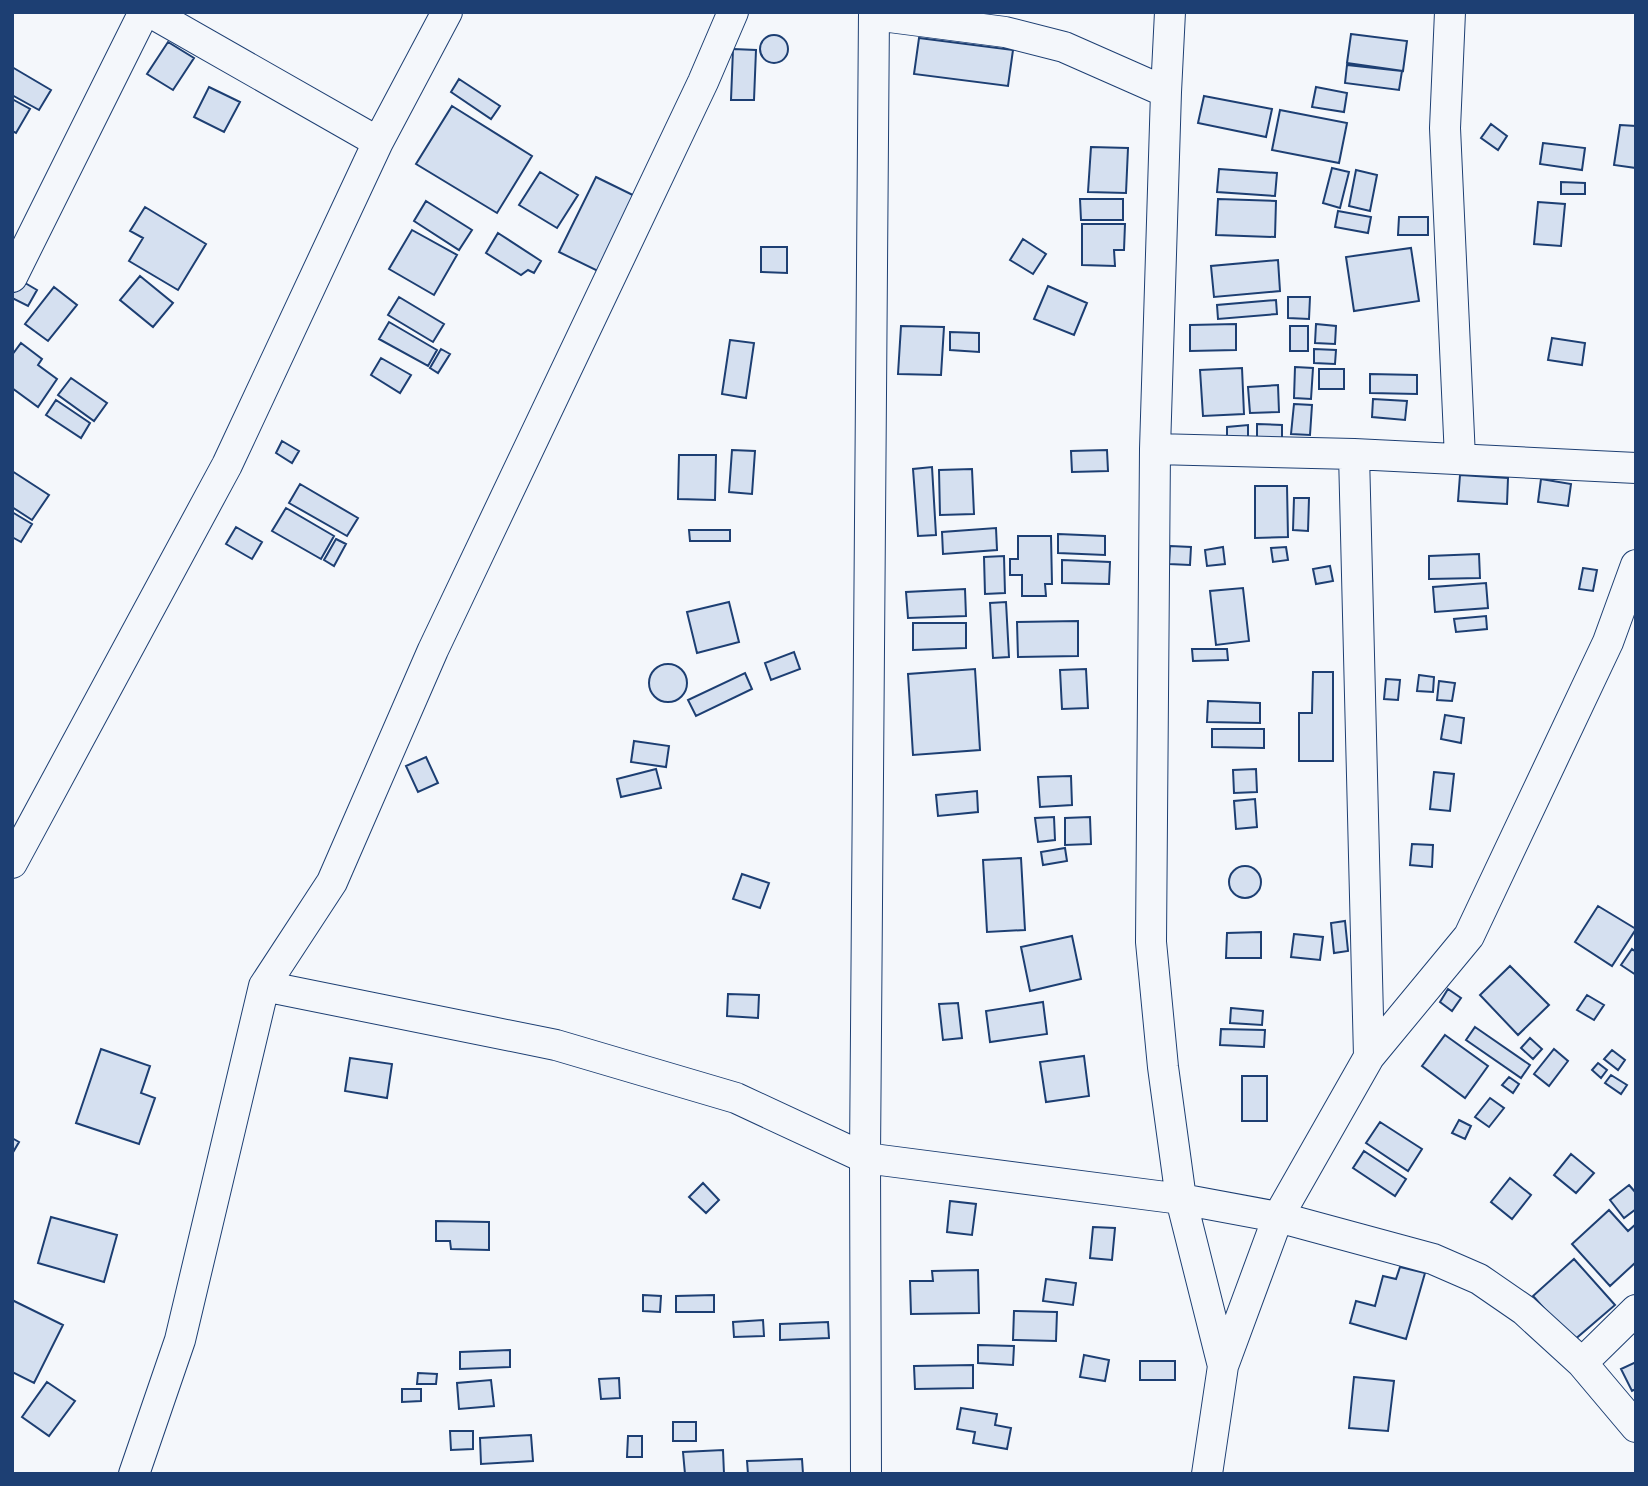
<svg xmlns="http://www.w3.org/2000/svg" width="1648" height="1486" font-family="Roboto,sans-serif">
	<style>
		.building { fill: #d5e0f0; stroke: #1d3f73; stroke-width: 2 }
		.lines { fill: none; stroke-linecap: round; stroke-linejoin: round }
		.minor-casing { stroke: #1d3f73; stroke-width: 32 }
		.minor { stroke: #f4f7fb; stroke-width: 30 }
	</style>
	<rect width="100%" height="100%" fill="#f4f7fb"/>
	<path class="building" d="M1351,34L1407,41L1403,71L1347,63Z
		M760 49a14 14 0 1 1 28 0a14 14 0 1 1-28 0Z
		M919,38L1013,50L1008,86L914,74Z
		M168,42L194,58L173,90L147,74Z
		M733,49L756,50L754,100H731Z
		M1347,65L1402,71L1399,90L1345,83Z
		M12,67L51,90L39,110L12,95Z
		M459,79L500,106L491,119L451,92Z
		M209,87L240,102L224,132L194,117Z
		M1316,87L1347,93L1344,112L1312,107Z
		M1204,96L1272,109L1266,137L1198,123Z
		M12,99L30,109L16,133L12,131Z
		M452,106L532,156L497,213L416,164Z
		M1280,110L1347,123L1339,163L1272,150Z
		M1491,124L1507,136L1498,150L1481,138Z
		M1620,125L1636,126V168L1614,165Z
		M1543,143L1585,148L1582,170L1540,164Z
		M1091,147L1128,148L1126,193L1088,192Z
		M1332,168L1349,172L1340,208L1323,203Z
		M1219,169L1277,173L1275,196L1217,192Z
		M1356,170L1377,175L1370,211L1349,206Z
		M540,172L578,195L557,228L519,205Z
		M596,177L641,199L604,274L559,252Z
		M1561,182L1585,183V194H1561Z
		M1080,199H1123V220H1081Z
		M1218,199L1276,201L1275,237L1216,235Z
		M426,201L472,230L459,250L414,221Z
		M1538,202L1565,204L1561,246L1534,244Z
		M145,207L206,244L178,290L129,261L143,238L130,231Z
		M1338,211L1371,217L1368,233L1335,227Z
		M1399,217H1428V235H1398Z
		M1082,224H1125L1124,250H1114L1115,266L1082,265Z
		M412,230L457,255L434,295L389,269Z
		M498,233L541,261L534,273L528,270L521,275L486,253Z
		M1023,239L1046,254L1033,274L1010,260Z
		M761,247H787V273L761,272Z
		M1411,248L1419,301L1354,311L1346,257Z
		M1278,260L1280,291L1214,297L1211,266Z
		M140,276L173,303L153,327L120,300Z
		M20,280L37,290L28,306L12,298V293Z
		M1048,286L1087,303L1074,335L1034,319Z
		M54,287L77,305L48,341L25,324Z
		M399,297L444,324L433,342L388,315Z
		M1288,297H1310L1309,319L1288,318Z
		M1276,300L1277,314L1218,319L1217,305Z
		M389,322L437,350L428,366L379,339Z
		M1236,324V350L1190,351V325Z
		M1316,324L1336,326L1335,344L1315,343Z
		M901,326L944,327L941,375L898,374Z
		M1290,326H1308V351H1290Z
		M950,332L979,333V352L950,350Z
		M1552,338L1585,343L1582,365L1548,360Z
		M730,340L754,343L746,398L722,394Z
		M21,343L42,359L38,365L57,379L38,407L12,388V355Z
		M441,349L450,354L438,373L430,368Z
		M1314,349L1336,350L1335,364L1314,363Z
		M381,358L411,375L400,393L371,375Z
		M1295,367L1313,368L1311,399L1294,398Z
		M1242,368L1244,414L1203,416L1200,370Z
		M1319,369H1344V389H1319Z
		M1370,374L1417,375V394L1370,393Z
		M71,378L107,403L94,421L58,395Z
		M1278,385L1279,412L1250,413L1248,387Z
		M1373,399L1407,401L1405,420L1372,417Z
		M56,400L90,423L81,438L46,415Z
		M1294,404L1312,405L1310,435L1291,434Z
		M1257,424L1282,425V442L1257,441Z
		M1248,425V441L1227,442V427Z
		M282,441L299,451L292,463L276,453Z
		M732,450L755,451L752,494L729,492Z
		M1107,450L1108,471L1072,472L1071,451Z
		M679,455H716L715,500L678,499Z
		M932,467L936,535L918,536L913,469Z
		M972,469L974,514L940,515L939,470Z
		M12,471L49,495L32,520L12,507Z
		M1460,475L1508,478L1507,504L1458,501Z
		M1541,479L1571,484L1568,506L1538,502Z
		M300,484L358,518L347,536L289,503Z
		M1255,486H1287L1288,537L1255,538Z
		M1294,498H1309L1308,531L1293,530Z
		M286,508L334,536L321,559L272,531Z
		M12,512L32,524L21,542L12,537Z
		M236,527L262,542L252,559L226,544Z
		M996,528L997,550L943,554L942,532Z
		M689,530H730V541H690Z
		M1058,534L1105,536V555L1058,553Z
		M1018,536H1051L1052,584H1045L1046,596H1022V575H1010V559H1018Z
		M336,539L346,544L334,566L324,560Z
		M1170,546L1191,547L1190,565L1169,564Z
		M1223,547L1225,564L1207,566L1205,550Z
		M1286,547L1288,560L1273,562L1271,548Z
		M1479,554L1480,578L1429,579V556Z
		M1004,556L1005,593L985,594L984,557Z
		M1062,560L1110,562L1109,584L1062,583Z
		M1330,566L1333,581L1316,584L1313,569Z
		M1583,568L1597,570L1593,591L1579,589Z
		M1486,583L1488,608L1435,612L1433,587Z
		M1243,588L1249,641L1216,645L1210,591Z
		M965,589L966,616L908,618L906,592Z
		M729,602L739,642L697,653L687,612Z
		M1006,602L1009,657L993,658L990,603Z
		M1486,616L1487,629L1456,632L1454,619Z
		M1078,621V656L1018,657L1017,622Z
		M913,623H966V648L913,650Z
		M1192,649H1227L1228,660L1193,661Z
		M794,652L800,669L771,680L765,663Z
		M649 683a19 19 0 1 1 38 0a19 19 0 1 1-38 0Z
		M975,669L980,750L913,755L908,674Z
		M1086,669L1088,708L1062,709L1060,670Z
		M1313,672H1333V761H1299V713H1312Z
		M745,673L752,689L696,716L688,700Z
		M1419,675L1434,677L1433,692L1417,691Z
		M1386,679L1400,680L1398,700L1384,699Z
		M1439,681L1455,683L1452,701L1437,700Z
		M1208,701L1260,703V723L1207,722Z
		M1445,715L1464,718L1461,743L1441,739Z
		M1212,729H1264V748L1212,747Z
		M634,741L669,746L666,767L631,762Z
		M426,757L438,783L418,792L406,766Z
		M656,769L661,788L621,797L617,779Z
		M1256,769L1257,792L1234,793L1233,770Z
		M1434,772L1454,774L1450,811L1430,809Z
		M1071,776L1072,805L1040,807L1038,777Z
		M977,791L978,812L938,816L936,795Z
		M1255,799L1257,827L1236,829L1234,801Z
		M1054,817L1055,840L1038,842L1035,818Z
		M1090,817L1091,844L1065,845V818Z
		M1412,844L1433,845L1432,867L1410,865Z
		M1065,848L1067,861L1043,865L1041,852Z
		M1021,858L1025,930L987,932L983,860Z
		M1229 882a16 16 0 1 1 32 0a16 16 0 1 1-32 0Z
		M742,874L769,883L760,908L733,899Z
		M1598,906L1636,929L1612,966L1575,942Z
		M1345,921L1348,951L1334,953L1331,923Z
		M1261,932V958H1226L1227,933Z
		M1294,934L1323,937L1320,960L1291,957Z
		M1072,936L1081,979L1030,991L1021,947Z
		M1632,949L1636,952V975L1621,965Z
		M1510,966L1549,1005L1518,1035L1480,995Z
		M1448,989L1461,998L1452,1011L1440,1002Z
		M728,994L759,995L758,1018L727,1016Z
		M1587,995L1604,1005L1594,1020L1577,1010Z
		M1043,1002L1047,1034L990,1042L986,1011Z
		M958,1003L962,1038L943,1040L939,1004Z
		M1231,1008L1263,1011L1262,1025L1230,1023Z
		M1475,1027L1530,1065L1521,1078L1466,1040Z
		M1221,1029L1265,1030L1264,1047L1220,1045Z
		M1445,1035L1488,1066L1465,1098L1422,1066Z
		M1530,1038L1542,1049L1533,1059L1521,1048Z
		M101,1049L150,1066L141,1093L155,1098L139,1144L76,1123Z
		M1554,1049L1568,1061L1549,1086L1534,1074Z
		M1612,1050L1625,1060L1618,1070L1604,1059Z
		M1084,1056L1089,1096L1046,1102L1040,1062Z
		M350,1058L392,1064L387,1098L345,1091Z
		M1598,1063L1607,1070L1601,1078L1592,1070Z
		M1611,1075L1627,1085L1621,1094L1605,1083Z
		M1242,1076H1267V1121H1242Z
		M1509,1077L1519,1084L1513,1093L1502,1085Z
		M1490,1098L1504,1108L1489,1127L1475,1117Z
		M1459,1120L1471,1126L1465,1139L1452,1133Z
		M1380,1122L1422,1149L1408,1171L1366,1143Z
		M12,1138L19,1142L12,1154Z
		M1364,1151L1406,1179L1395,1196L1353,1168Z
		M1571,1154L1594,1173L1576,1193L1554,1175Z
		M1510,1178L1531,1195L1512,1219L1491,1202Z
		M703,1183L719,1200L706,1213L689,1197Z
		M1629,1185L1636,1193V1209L1624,1218L1610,1200Z
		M950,1201L976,1204L972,1235L947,1232Z
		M1609,1210L1628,1231L1636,1224V1262L1610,1286L1572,1244Z
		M51,1217L117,1235L104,1282L38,1263Z
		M436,1221L489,1222V1250L451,1249L450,1241H436Z
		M1093,1227L1115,1228L1112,1260L1090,1258Z
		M1574,1259L1615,1305L1573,1341L1533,1296Z
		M1400,1267L1425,1273L1406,1339L1350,1323L1356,1301L1375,1306L1383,1276L1396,1279Z
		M978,1270L979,1313L911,1314L910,1281H933L932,1271Z
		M1046,1279L1076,1283L1073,1305L1043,1301Z
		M643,1295L661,1296L660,1312L643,1311Z
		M714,1295V1312H676V1296Z
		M12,1300L63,1325L34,1383L12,1372Z
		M1014,1311L1057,1312L1056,1341L1013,1340Z
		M763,1320L764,1336L734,1337L733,1322Z
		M828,1322L829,1338L780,1340V1324Z
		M978,1345L1014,1346L1013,1365L978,1363Z
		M510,1350V1367L460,1369V1352Z
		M1084,1355L1109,1360L1105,1381L1080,1377Z
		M1140,1361H1175V1380H1140Z
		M1636,1362V1389L1632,1391L1621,1369Z
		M973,1365V1388L915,1389L914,1366Z
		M418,1373L437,1374L436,1384H417Z
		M1354,1377L1394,1381L1388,1431L1349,1428Z
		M619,1378L620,1398L601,1399L599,1379Z
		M491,1380L494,1406L459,1409L457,1383Z
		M47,1382L75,1401L49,1436L22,1417Z
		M402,1389H421V1401L402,1402Z
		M961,1408L997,1414L995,1425L1011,1428L1007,1449L973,1443L975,1432L957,1429Z
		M673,1422H696V1441H673Z
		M450,1431H473V1449L451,1450Z
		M531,1435L533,1461L481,1464L480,1438Z
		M628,1436H642V1457H627Z
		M723,1450L724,1474H685L683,1452Z
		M802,1459L803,1474H748L747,1461Z"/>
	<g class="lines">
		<defs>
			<path id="minor" d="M150,12L378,142
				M1170,12L1166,92L1155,449L1151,942L1163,1067L1181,1199L1223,1366L1207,1474
				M1450,12L1445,128L1460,458
				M874,15L1005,32L1064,47L1166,92
				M12,277L144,12
				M1155,449L1354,454L1636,468
				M1354,454L1369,1057
				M12,863L227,465L378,142L447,12
				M264,986L556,1045L736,1098L865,1158L1181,1199L1278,1217L1433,1259L1479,1279L1524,1310L1582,1363L1636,1427
				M1582,1363L1636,1310
				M1223,1366L1278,1217L1369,1057L1469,936L1608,642L1636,565
				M134,1474L180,1340L264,986L332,882L433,650L703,82L733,12
				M866,1474L865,1158L874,12"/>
		</defs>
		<use href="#minor" class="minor-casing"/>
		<use href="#minor" class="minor"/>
	</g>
	<rect width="1648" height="1486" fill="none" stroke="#1d3f73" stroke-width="28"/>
</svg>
